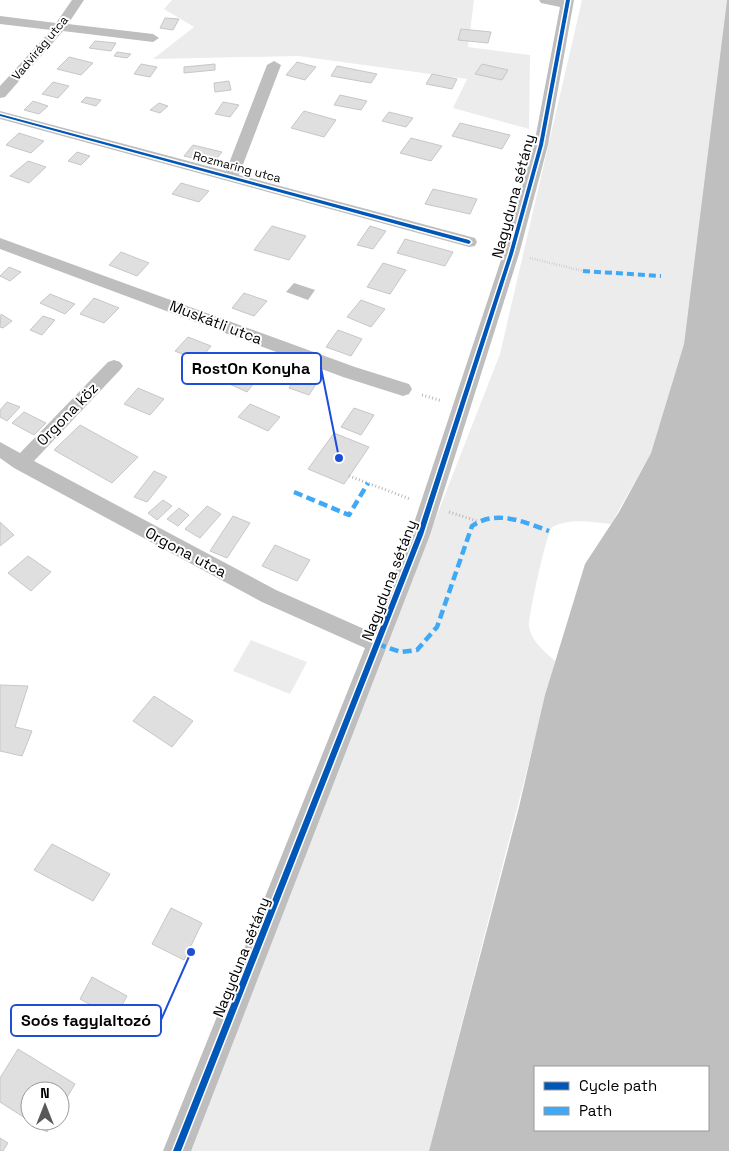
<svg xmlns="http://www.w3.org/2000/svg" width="729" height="1151" font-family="'Space Grotesk',sans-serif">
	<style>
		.green { fill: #ececec }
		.water { fill: #bfbfbf; fill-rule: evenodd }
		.building { fill: #dfdfdf; stroke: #c7c7c7 }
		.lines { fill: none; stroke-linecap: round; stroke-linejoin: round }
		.path-far1 { stroke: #b9b9b9; stroke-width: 2.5; stroke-dasharray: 0.5 2; stroke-linecap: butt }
		.path { stroke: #b9b9b9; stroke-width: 3; stroke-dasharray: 1 2.5; stroke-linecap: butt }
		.minor { fill: #bebebe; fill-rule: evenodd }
		.quiet-far1 { stroke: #3fa9f5; stroke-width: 4; stroke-dasharray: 7 4; stroke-linecap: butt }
		.quiet { stroke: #3fa9f5; stroke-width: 4.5; stroke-dasharray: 9 4.5; stroke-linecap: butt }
		.cycleway-casing { stroke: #fff; stroke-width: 3 }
		.cycleway { fill: #0057b8; fill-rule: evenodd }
		.labels { text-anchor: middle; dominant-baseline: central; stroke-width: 4; stroke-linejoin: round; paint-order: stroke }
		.far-street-label { font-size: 12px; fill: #000; stroke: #fff }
		.street-label { font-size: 15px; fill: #000; stroke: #fff }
		.leader { fill: none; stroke: #1d4ed8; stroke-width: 2 }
		.callout-dot { fill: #1d4ed8; stroke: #fff; stroke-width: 2 }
		.callout { fill: #fff; stroke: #1d4ed8; stroke-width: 2 }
		.callout-label { font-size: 16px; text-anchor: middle; font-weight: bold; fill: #000 }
	</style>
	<rect width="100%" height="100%" fill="#fff"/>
	<path class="green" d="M172,0H474L468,47L530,55L529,129L453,108L467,79L298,56L153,59L194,27L164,9Z
		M582,0H727L684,344L651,453L611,524C591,522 570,518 552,527C546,535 528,618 529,627C532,642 545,652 555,661L429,1151H188L500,354Z
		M251,640L307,662L290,694L233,671Z"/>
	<path class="water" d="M727,0H729V1151H429L519,807L545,695L585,564L619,512L651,453L684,344ZM708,1067V1130H535V1067Z
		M294,283L315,290L308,300L286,292Z"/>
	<path class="building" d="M165,18L179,19L173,30L160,28Z
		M461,29L491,32L488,43L458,40Z
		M95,41L116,43L111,51L89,48Z
		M117,52L131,54L127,58L114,56Z
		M69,57L93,63L81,75L57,69Z
		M297,62L316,67L305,80L286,75Z
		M141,64L157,67L150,77L134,74Z
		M215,64V70L184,73V67Z
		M482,64L508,70L502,80L475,74Z
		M337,66L377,74L371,83L331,76Z
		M432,74L457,79L452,89L426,84Z
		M229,81L231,90L215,92L214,83Z
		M53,82L69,86L58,98L42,94Z
		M340,95L367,101L361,110L334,105Z
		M86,97L101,100L96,106L81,102Z
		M33,101L48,106L39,114L24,110Z
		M223,102L239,105L230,117L215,114Z
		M159,103L168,106L160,113L150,110Z
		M304,111L336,120L324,137L291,128Z
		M389,112L413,118L406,127L382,121Z
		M460,123L510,135L502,149L452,136Z
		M19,133L44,141L31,153L6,145Z
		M411,138L442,146L431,161L400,153Z
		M193,145L222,152L213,163L184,156Z
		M77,152L90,156L81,165L68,161Z
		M28,161L46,167L29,183L10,176Z
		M181,183L209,191L199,202L172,194Z
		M433,189L477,199L470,214L425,204Z
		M272,226L306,236L289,260L254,250Z
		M370,226L386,231L373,249L357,245Z
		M405,239L453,252L445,266L397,253Z
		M121,252L149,263L137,276L109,265Z
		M383,263L406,270L390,294L367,287Z
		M9,267L21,272L10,281L0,276Z
		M244,293L267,301L254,316L232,308Z
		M50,294L75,304L65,314L40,303Z
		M94,298L119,308L104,323L80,314Z
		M361,300L385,309L371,327L347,317Z
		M1,314L12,321L3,328L0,327Z
		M43,316L55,320L42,335L30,330Z
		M338,330L362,339L351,356L326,347Z
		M188,337L211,346L199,361L175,351Z
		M238,364L261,374L247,392L223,381Z
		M300,371L320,378L309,395L289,388Z
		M138,388L164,399L150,415L124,404Z
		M7,402L20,407L7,421L0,417V410Z
		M250,404L280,417L268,431L238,417Z
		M354,408L374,415L361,435L341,427Z
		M24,412L46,423L34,435L12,423Z
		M80,425L138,457L112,483L54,450Z
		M334,433L369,447L344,484L308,469Z
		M154,471L167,477L147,502L134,497Z
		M163,500L172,506L157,520L148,513Z
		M207,506L221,514L200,538L185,529Z
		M179,508L189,515L178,526L167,519Z
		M233,516L250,523L227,558L210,551Z
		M0,522L14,535L0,546Z
		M275,545L310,560L297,581L262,566Z
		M28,556L51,572L31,591L8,573Z
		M0,685L28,686L15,727L32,731L22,756L0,751Z
		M154,696L193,721L172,747L133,721Z
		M52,844L110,874L93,901L34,870Z
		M171,908L202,923L184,960L152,944Z
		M92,977L127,996L115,1018L80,999Z
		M18,1049L75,1084L60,1109V1091H30V1121H53L47,1132L0,1102V1078Z
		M0,1138L8,1143L3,1151H0Z"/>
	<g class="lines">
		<path class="path-far1" d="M530,258L583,271"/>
		<path class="path" d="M422,395L442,401
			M349,476L410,499
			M449,512L477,521"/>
		<path class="minor" d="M72,0H84L68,24L153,34L159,38L153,42L63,31L5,97L0,98V86L51,30L0,24V16L56,23Z
			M539,0H574L548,145L519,254L430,535L191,1151H163L365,648L262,602L14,468L0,458V442L20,453L108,362L114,360L120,362L123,366L120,370L34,461L276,590L371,632L410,535L503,254L534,145L560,7L541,3Z
			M274,61L281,65L239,175L475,238L477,242L475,246L469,247L0,119V111L226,171L267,65Z
			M0,238L355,367L409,384L412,389L409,394L403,396L343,377L0,249Z"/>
		<path class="quiet-far1" d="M583,271L661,276"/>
		<path class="quiet" d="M294,492L349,515L368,483
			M377,644L401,652L417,650L437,627L472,526C496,509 524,522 549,531"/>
		<defs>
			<path id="cycleway" d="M566,0H570L543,145L513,254L423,535L181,1151H173L417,535L509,254L539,145Z
				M0,114L469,240L471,242L469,244L0,116Z"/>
		</defs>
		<use href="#cycleway" class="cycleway-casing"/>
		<use href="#cycleway" class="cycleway"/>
	</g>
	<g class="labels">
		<g class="far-street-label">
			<text transform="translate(40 48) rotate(-50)">Vadvirág utca</text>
			<text transform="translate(237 167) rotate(15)">Rozmaring utca</text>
		</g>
		<g class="street-label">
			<text transform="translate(513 196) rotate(-75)">Nagyduna sétány</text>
			<text transform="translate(216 322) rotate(21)">Muskátli utca</text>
			<text transform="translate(67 414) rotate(-46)">Orgona köz</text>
			<text transform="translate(186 552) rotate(28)">Orgona utca</text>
			<text transform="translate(389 580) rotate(-69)">Nagyduna sétány</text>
			<text transform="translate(241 957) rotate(-68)">Nagyduna sétány</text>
		</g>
	</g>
	<path class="leader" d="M339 458L321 368M191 952L161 1020"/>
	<g class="callout-dot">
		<circle cx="339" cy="458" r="5"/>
		<circle cx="191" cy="952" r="5"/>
	</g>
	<g class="callout">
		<rect x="182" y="353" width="139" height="31" rx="5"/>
		<rect x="11" y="1005" width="150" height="31" rx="5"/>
	</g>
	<g class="callout-label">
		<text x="251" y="374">RostOn Konyha</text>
		<text x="86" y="1026">Soós fagylaltozó</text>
	</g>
	<rect x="534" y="1066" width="175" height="65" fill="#ffffff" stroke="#999999"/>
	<rect x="544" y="1082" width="25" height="8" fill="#0057b8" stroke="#999999"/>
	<text x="579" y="1091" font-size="15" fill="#000000">Cycle path</text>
	<rect x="544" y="1107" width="25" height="8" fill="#3fa9f5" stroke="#999999"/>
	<text x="579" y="1116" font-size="15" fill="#000000">Path</text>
	<g transform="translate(45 1106)"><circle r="24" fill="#ffffff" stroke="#999999"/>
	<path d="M0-4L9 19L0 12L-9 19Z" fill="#595959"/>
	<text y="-8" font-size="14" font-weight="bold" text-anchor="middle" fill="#000000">N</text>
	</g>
</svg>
